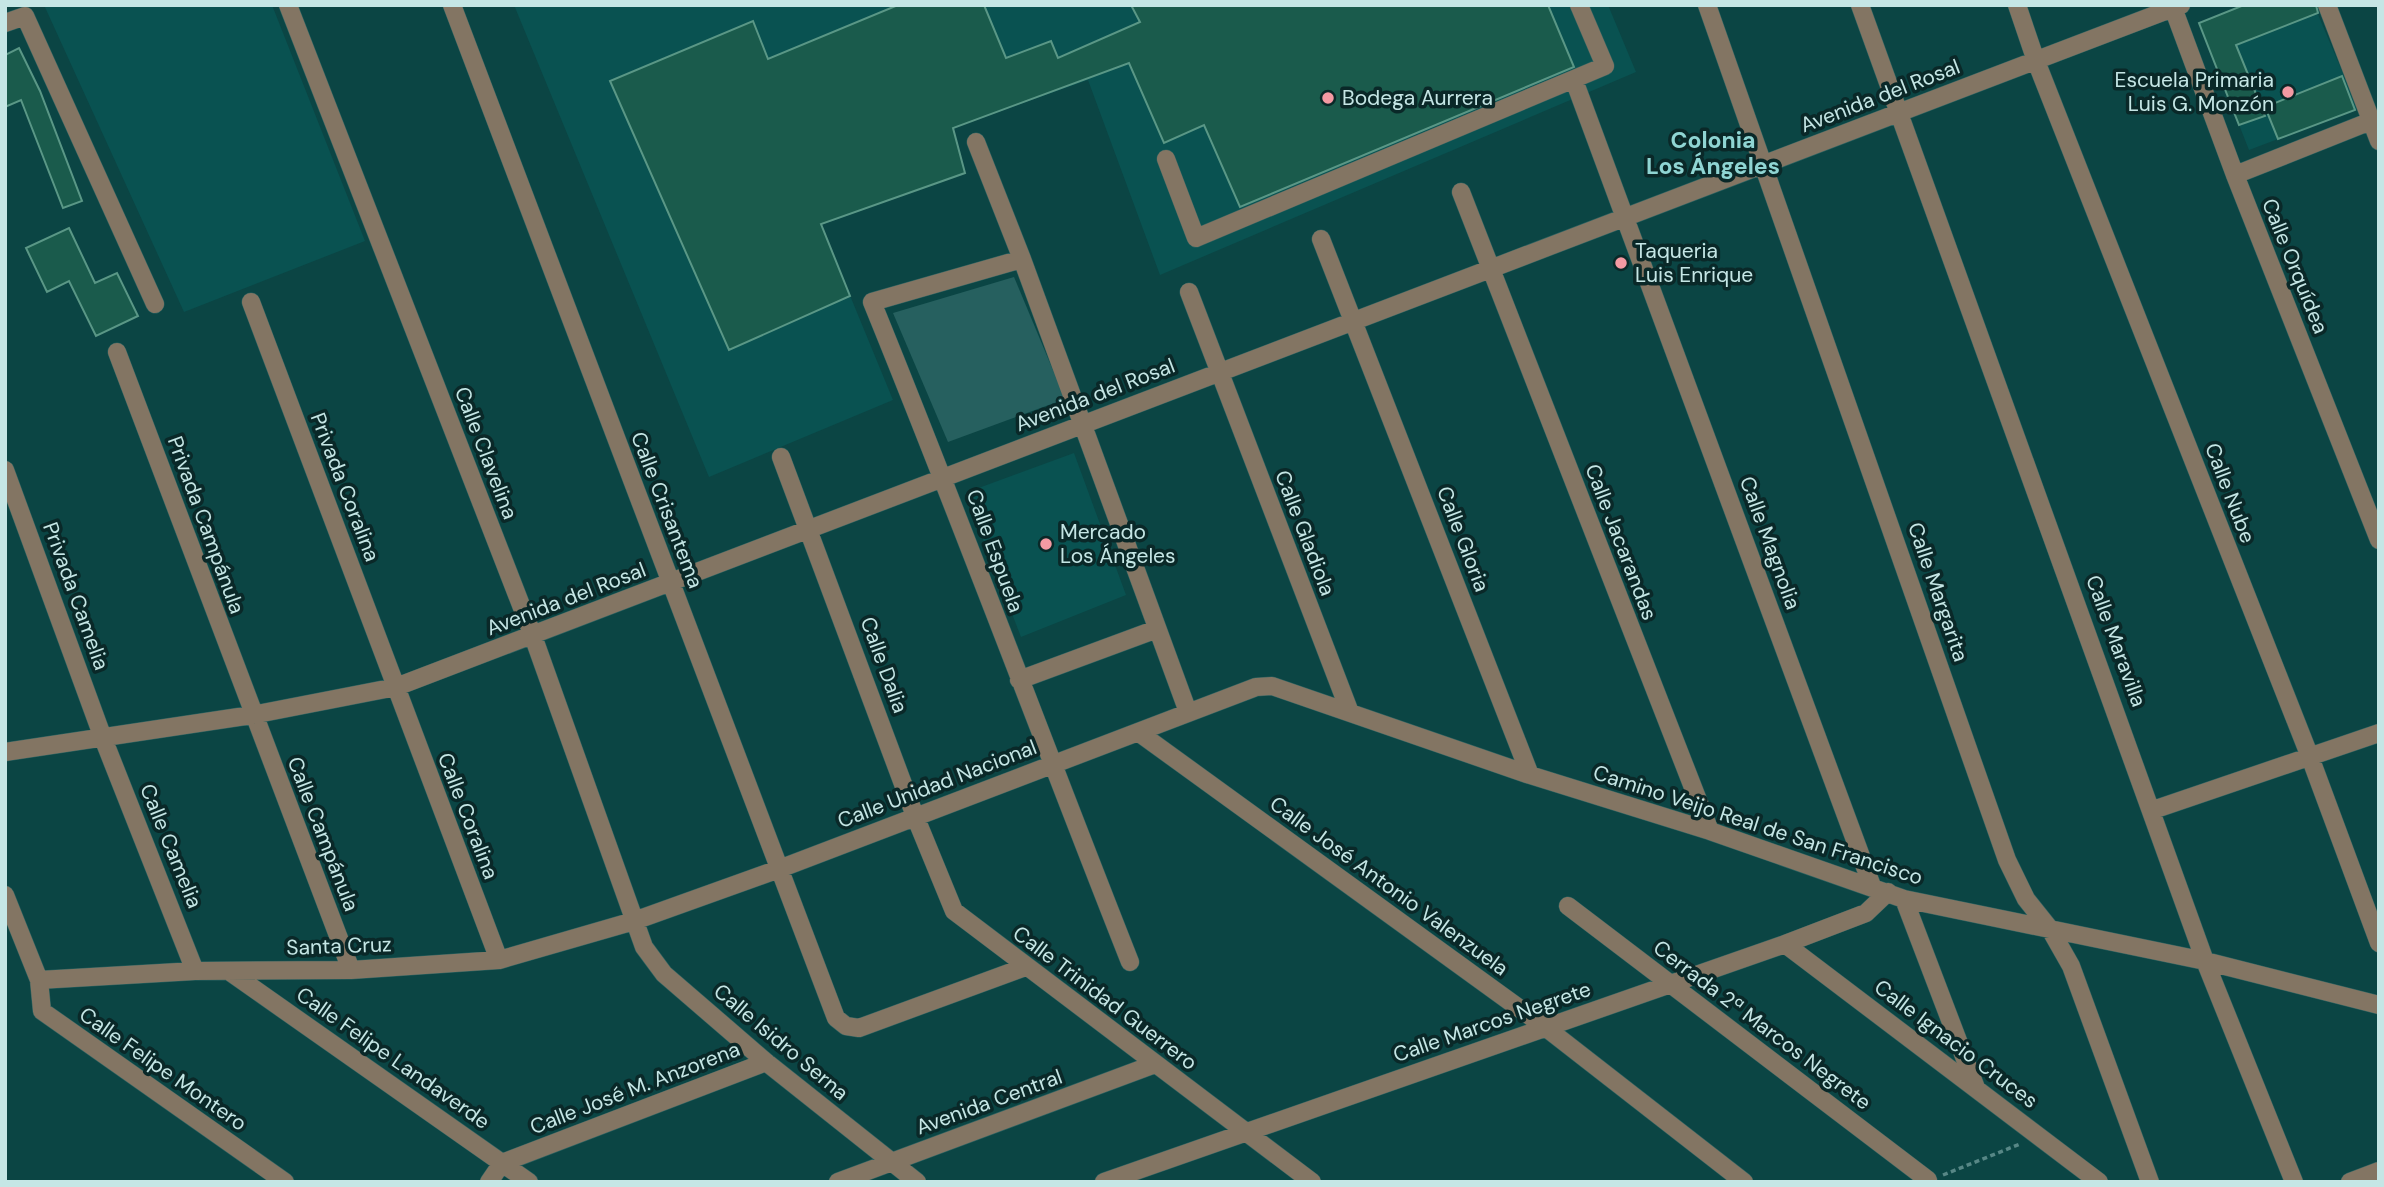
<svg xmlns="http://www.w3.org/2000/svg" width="2384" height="1187" font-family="'DM Sans',sans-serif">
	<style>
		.built { fill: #095251 }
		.green { fill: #26605f }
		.building { fill: #1a5b4c; stroke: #5a9786; stroke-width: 2 }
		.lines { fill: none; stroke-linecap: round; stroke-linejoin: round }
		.minor-casing { stroke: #2c6261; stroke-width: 19 }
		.path { stroke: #578786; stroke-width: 3.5; stroke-dasharray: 5 3.5; stroke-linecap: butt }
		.minor { stroke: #837563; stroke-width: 18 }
		.poi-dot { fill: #f49aa3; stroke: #0a2828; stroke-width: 2.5 }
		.labels { text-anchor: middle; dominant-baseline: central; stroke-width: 7; stroke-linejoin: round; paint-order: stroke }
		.poi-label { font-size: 21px; fill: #c5e6e5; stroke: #0a2828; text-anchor: start }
		.street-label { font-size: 21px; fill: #c5e6e5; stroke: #0a2828 }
		.neighbourhood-label { font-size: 23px; font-weight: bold; fill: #8fd5d3; stroke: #0a2828 }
	</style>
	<rect width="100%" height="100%" fill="#0b4544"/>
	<path class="built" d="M44,5H272L365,241L184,312Z
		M514,5H1608L1636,72L1160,275L1088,80L953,128L965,173L821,225L893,400L709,477Z
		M2244,5H2314L2358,109L2249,150L2199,23Z
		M1074,453L1126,595L1021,637L965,493Z"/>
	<path class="green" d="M1014,277L1065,399L948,442L893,313Z"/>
	<path class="building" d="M898,5H984L1006,58L1051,41L1058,58L1140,22L1131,5H1548L1574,67L1240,207L1204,125L1164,143L1129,63L953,128L965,173L821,224L850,296L729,350L610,81L753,21L768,59Z
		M2244,5H2316L2318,13L2236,45L2265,116L2239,125L2199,23Z
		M19,48L40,91L82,201L63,208L21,100L5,107V55Z
		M2342,76L2355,110L2278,139L2265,107Z
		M69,228L95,283L117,273L138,316L96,336L69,281L47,292L26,248Z"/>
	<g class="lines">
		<defs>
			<path id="minor" d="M288,5L533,636L644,947L664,974L766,1062L917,1182
				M452,5L836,1018L846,1026L859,1028L1025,967
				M1707,5L2007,860L2026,899L2050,929L2071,966L2150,1182
				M1860,5L2205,961L2294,1182
				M2017,5L2036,61L2310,757L2379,943
				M2172,5L2235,175L2379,540
				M2327,5L2379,141
				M5,23L25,16L155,304
				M1574,80L1872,886
				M976,142L1022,259L1188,712
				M1166,159L1196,238L1605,66L1579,5
				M2235,175L2371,121
				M1461,192L1710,831
				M1321,239L1530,775
				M1022,259L872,302C961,520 1043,742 1130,962
				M1189,292L1349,710
				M251,302L499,960
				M117,352L351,970
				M781,457L915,816L954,911L1312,1182
				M5,470L103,738L195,971
				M1019,680L1157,629
				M1138,732L1545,1027L1744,1182
				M5,752L252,715L396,687L2181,5
				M2153,810L2379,733
				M5,895L39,980L42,1011L285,1182
				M1904,899L1976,1088
				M1568,906L1928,1180
				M1785,944L2099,1182
				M230,972L529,1182
				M39,980L195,971L351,970L499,960L634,921L779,869L1256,687L1272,686L1530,775L1710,831L1904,899L2205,961L2379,1005
				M489,1182L502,1163L766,1062
				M838,1182L1155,1064
				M1104,1182L1785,944L1866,913L1888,892
				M2350,1182L2379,1171"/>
		</defs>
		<use href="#minor" class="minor-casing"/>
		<path class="path" d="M1943,1175L2020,1144"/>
		<use href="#minor" class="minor"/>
	</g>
	<g class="poi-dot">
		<circle cx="2288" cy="92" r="7"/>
		<circle cx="1328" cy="98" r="7"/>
		<circle cx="1621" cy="263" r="7"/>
		<circle cx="1046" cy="544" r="7"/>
	</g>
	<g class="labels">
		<g class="poi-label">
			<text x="2274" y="80" text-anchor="end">Escuela Primaria<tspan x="2274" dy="24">Luis G. Monzón</tspan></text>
			<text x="1342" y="98">Bodega Aurrera</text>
			<text x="1635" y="251">Taqueria<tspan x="1635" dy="24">Luis Enrique</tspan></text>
			<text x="1060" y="532">Mercado<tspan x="1060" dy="24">Los Ángeles</tspan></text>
		</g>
		<g class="street-label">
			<text transform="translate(1880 96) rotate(-21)">Avenida del Rosal</text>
			<text transform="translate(2295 266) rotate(68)">Calle Orquídea</text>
			<text transform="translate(1095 395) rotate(-21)">Avenida del Rosal</text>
			<text transform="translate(486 453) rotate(69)">Calle Clavelina</text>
			<text transform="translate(345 487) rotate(69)">Privada Coralina</text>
			<text transform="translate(2230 493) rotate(69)">Calle Nube</text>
			<text transform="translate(667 510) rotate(69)">Calle Crisantema</text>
			<text transform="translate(206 525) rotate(70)">Privada Campánula</text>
			<text transform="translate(1305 533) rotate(69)">Calle Gladiola</text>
			<text transform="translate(1463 539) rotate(69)">Calle Gloria</text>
			<text transform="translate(1621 542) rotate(69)">Calle Jacarandas</text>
			<text transform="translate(1770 543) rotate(70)">Calle Magnolia</text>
			<text transform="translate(995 551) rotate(70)">Calle Espuela</text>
			<text transform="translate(1938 592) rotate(71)">Calle Margarita</text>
			<text transform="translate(76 596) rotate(70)">Privada Camelia</text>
			<text transform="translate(566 599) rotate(-21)">Avenida del Rosal</text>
			<text transform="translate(2116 641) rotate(70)">Calle Maravilla</text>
			<text transform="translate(884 665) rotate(70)">Calle Dalia</text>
			<text transform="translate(937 784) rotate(-21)">Calle Unidad Nacional</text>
			<text transform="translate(468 816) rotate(69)">Calle Coralina</text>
			<text transform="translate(1758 825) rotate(18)">Camino Veijo Real de San Francisco</text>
			<text transform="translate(323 834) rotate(69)">Calle Campánula</text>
			<text transform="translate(171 846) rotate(68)">Calle Camelia</text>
			<text transform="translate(1389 886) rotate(36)">Calle José Antonio Valenzuela</text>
			<text transform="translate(339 946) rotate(-2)">Santa Cruz</text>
			<text transform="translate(1105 998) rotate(37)">Calle Trinidad Guerrero</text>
			<text transform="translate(1492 1022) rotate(-19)">Calle Marcos Negrete</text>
			<text transform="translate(1762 1025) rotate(37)">Cerrada 2ª Marcos Negrete</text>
			<text transform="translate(781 1042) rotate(40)">Calle Isidro Serna</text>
			<text transform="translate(1956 1044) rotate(37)">Calle Ignacio Cruces</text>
			<text transform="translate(393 1058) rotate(35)">Calle Felipe Landaverde</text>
			<text transform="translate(163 1069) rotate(35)">Calle Felipe Montero</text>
			<text transform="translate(635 1088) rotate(-21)">Calle José M. Anzorena</text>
			<text transform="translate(989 1102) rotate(-20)">Avenida Central</text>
		</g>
		<g class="neighbourhood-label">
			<text x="1713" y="140">Colonia<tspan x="1713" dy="26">Los Ángeles</tspan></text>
		</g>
	</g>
	<rect width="2384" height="1187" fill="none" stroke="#c5e6e5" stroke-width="14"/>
</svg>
